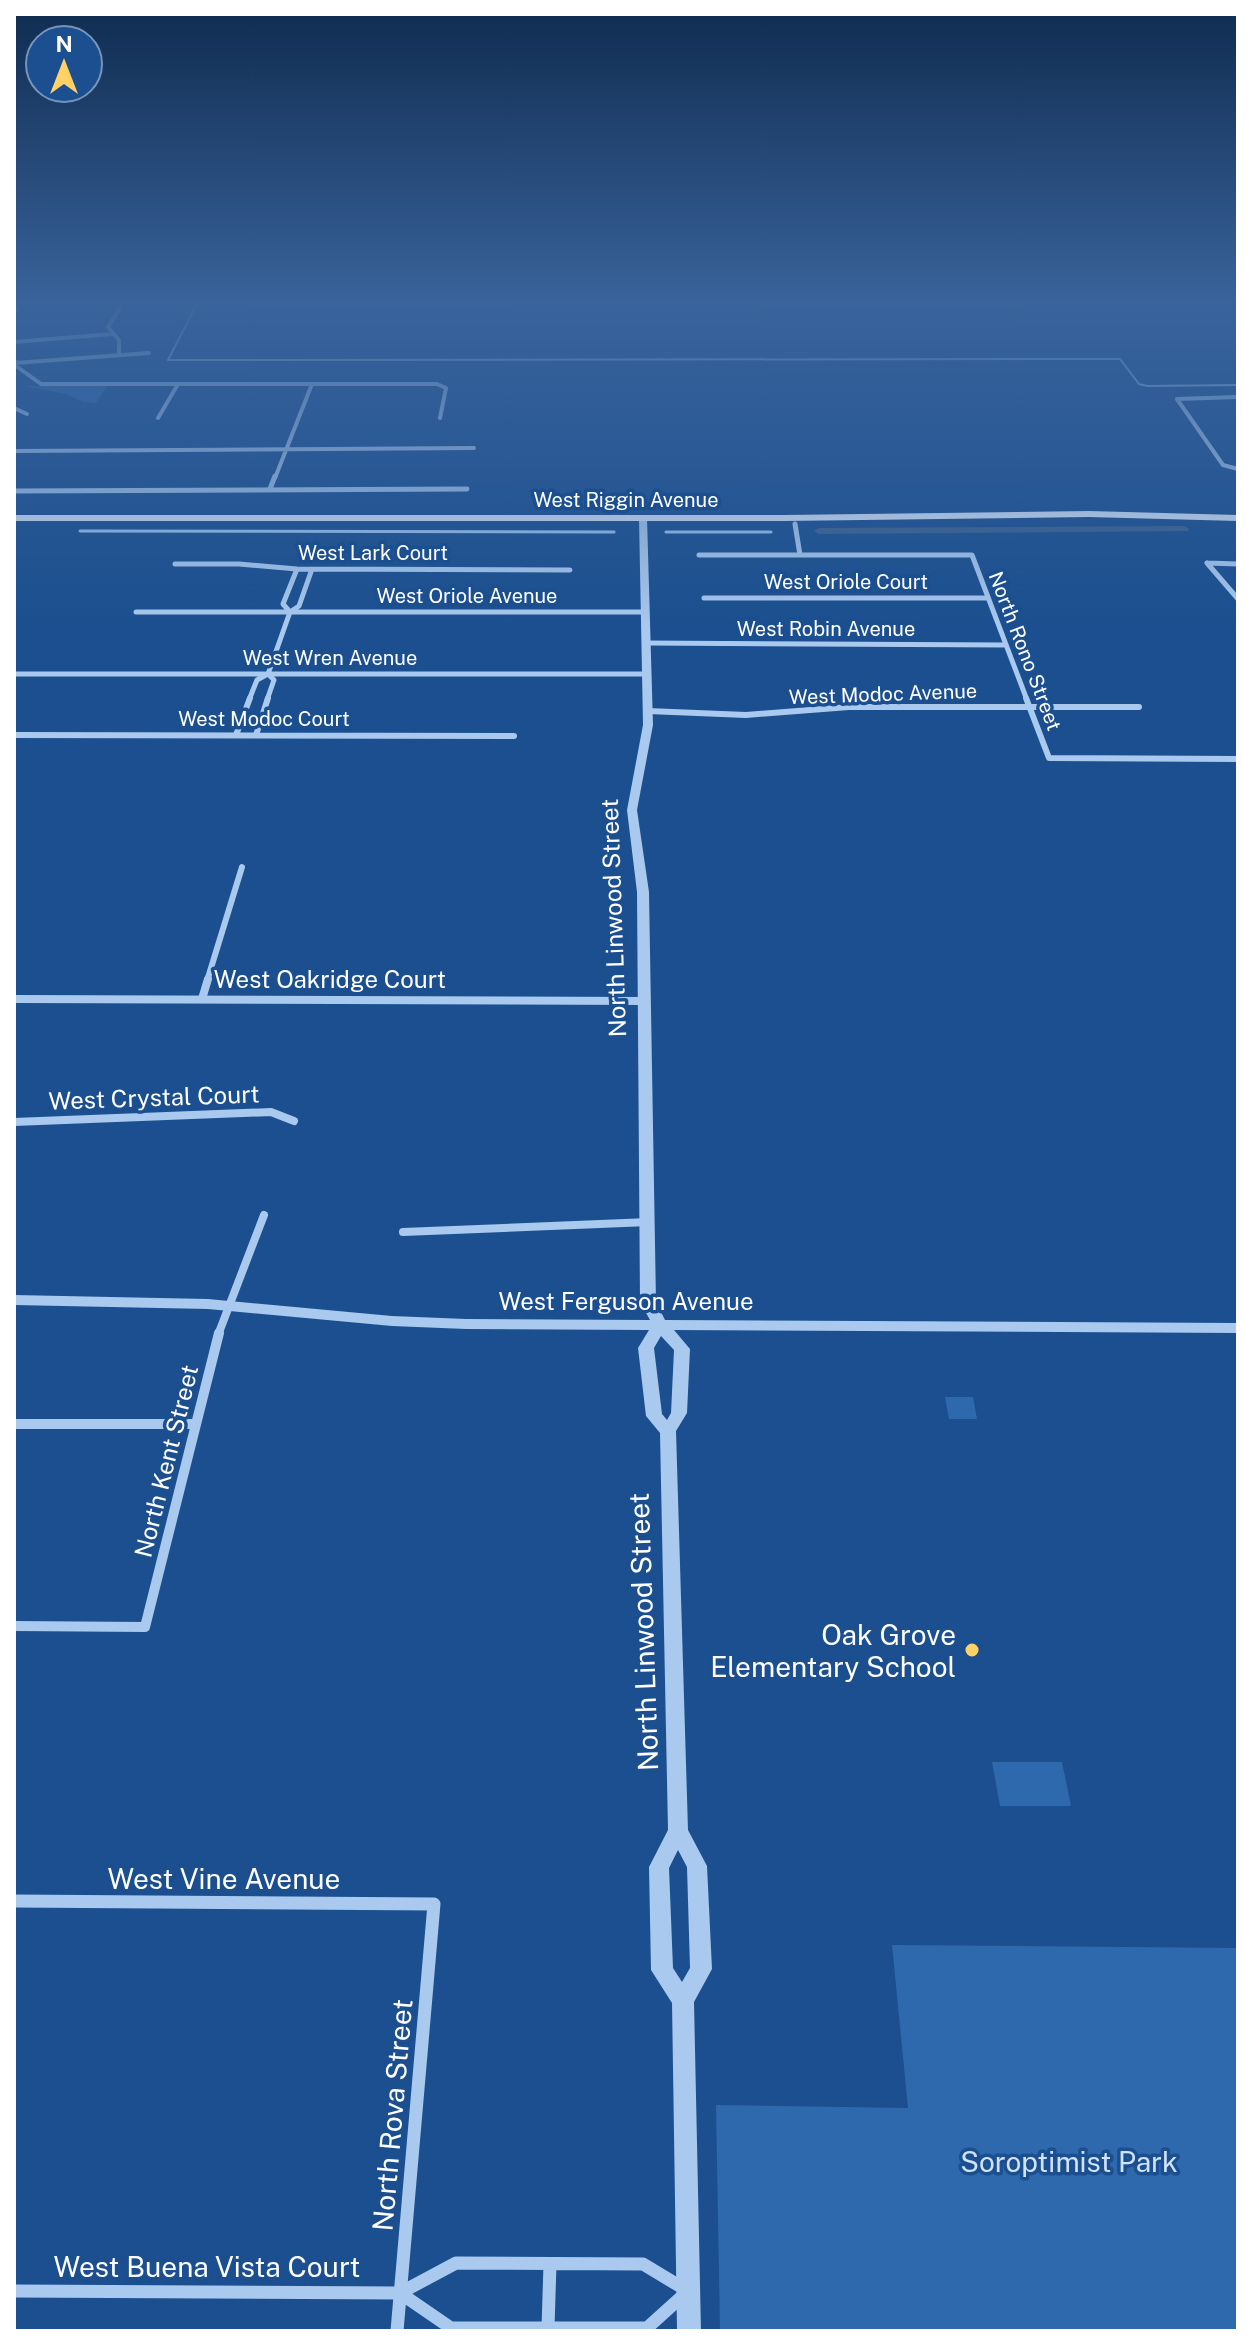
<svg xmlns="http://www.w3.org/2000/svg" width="1252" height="2345" font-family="'Public Sans',sans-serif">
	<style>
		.green { fill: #2e69ad }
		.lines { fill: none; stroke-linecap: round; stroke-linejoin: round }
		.stream-far1 { stroke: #9cc4f0; stroke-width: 2 }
		.stream { stroke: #9cc4f0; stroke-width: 3 }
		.canal { fill: #3c6290; fill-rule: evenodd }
		.minor-far5 { stroke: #a9c9ee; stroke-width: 4 }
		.minor-far4 { stroke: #a9c9ee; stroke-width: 5 }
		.minor-far3 { stroke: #a9c9ee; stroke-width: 6 }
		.minor-far2 { stroke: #a9c9ee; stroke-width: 8 }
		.minor-far1 { stroke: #a9c9ee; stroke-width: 10 }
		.minor { stroke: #a9c9ee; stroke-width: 13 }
		.tertiary { fill: #a9c9ee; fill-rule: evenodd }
		.secondary { fill: #d6e6fa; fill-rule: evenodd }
		.poi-dot { fill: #ffd166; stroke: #1b4f8f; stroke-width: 3 }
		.labels { text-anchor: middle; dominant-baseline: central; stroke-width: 7; stroke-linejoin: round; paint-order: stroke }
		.far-street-label { font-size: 20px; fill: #fff; stroke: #1b4f8f }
		.street-label { font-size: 24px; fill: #fff; stroke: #1b4f8f }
		.near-street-label { font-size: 28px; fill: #fff; stroke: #1b4f8f }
		.near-poi-label { font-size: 28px; fill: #fff; stroke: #1b4f8f; text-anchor: end }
		.near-park-label { font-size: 28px; fill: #cfe3fa; stroke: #1b4f8f }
	</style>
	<rect width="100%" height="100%" fill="#1b4f8f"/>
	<path class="green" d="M24,386H107L96,403L84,402L66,394Z
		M945,1397H973L977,1419H949Z
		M992,1762H1062L1071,1806H1000Z
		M892,1945L1238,1948V2331H720L716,2105L908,2108Z"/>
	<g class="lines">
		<path class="stream-far1" d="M199,300L168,360L1120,359L1139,384L1147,386L1238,385"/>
		<path class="stream" d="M80,531L614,532
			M666,532H771"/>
		<path class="canal" d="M1184,526L1189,529L1188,531L819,534L814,531L819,528Z"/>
		<path class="minor-far5" d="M14,314L17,308
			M14,342L112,334
			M119,354V340L108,327L120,308
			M17,362L16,366L41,384H437L446,388L440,418
			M15,363L149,353
			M1238,397L1177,399L1223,465L1238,469
			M14,408L27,414
			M158,418L178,384
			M14,451L474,448
			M275,478L312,384"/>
		<path class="minor-far4" d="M270,489L275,476
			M14,491L467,489
			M795,524L800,555
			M699,555H972L1027,700
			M1207,563L1238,599
			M1207,563L1238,564
			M175,564H239L297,569L570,570
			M704,598H988
			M136,612H645
			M290,612L283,604L297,569
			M646,643L1006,645
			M14,674H647
			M249,700L257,680L268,674L290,612L299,606L312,569
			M267,700L274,680L268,674"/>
		<path class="minor-far3" d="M1026,698L1049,758L1238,759
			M648,711L746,715L849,707H1139
			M14,735L514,736
			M236,735L250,698
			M256,735L268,698
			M207,981L242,867"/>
		<path class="minor-far2" d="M14,999L645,1001
			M202,999L208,979
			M14,1122L271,1112L294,1121
			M403,1232L649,1222
			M218,1335L264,1215"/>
		<path class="minor-far1" d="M14,1424H194
			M14,1626L145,1627L219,1333"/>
		<path class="minor" d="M14,1901L434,1904L397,2331
			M456,2263L643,2264L688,2291L647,2328H451L400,2293Z
			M14,2291L400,2293
			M548,2328L550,2264"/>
		<path class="tertiary" d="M643,516L647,518L653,725L637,810L649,892L656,1302L665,1320L1238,1323V1333L674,1330L690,1349L687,1413L676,1431L688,1830L707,1866L712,1969L694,2002L701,2331H677L672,2003L651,1970L649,1867L668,1830L660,1433L646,1416L638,1348L649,1330L466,1329L392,1326L208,1309L14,1305V1295L208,1299L392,1316L466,1319L650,1320L640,1302L637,892L627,810L643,725L639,518ZM661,1336L674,1350L671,1413L667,1420L662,1414L654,1348ZM678,1850L687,1867L690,1968L682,1982L673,1968L669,1868Z"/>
		<path class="secondary" d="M1089,511L1238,515V521L1089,517L784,521H14V515H784Z"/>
	</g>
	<linearGradient id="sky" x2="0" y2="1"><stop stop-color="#0f2b4f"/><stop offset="0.48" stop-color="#39639b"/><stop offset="1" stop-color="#39639b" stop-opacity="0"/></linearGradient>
	<rect width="1252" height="628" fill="url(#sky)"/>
	<circle class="poi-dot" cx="972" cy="1650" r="8"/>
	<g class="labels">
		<g class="far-street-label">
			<text x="626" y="500">West Riggin Avenue</text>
			<text x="373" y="553">West Lark Court</text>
			<text x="846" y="582">West Oriole Court</text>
			<text x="467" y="596">West Oriole Avenue</text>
			<text x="826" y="629">West Robin Avenue</text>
			<text transform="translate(1025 651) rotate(69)">North Rono Street</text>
			<text x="330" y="658">West Wren Avenue</text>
			<text transform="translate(883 694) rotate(-2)">West Modoc Avenue</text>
			<text x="264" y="719">West Modoc Court</text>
		</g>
		<g class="street-label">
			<text transform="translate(613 918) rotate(-92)">North Linwood Street</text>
			<text x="330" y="979">West Oakridge Court</text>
			<text transform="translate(154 1097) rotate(-2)">West Crystal Court</text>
			<text x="626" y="1301">West Ferguson Avenue</text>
			<text transform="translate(166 1461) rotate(-76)">North Kent Street</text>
		</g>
		<g class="near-street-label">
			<text transform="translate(643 1632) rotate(-92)">North Linwood Street</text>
			<text x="224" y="1878">West Vine Avenue</text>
			<text transform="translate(392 2115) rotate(-85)">North Rova Street</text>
			<text x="207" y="2266">West Buena Vista Court</text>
		</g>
		<g class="near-poi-label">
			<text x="956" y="1634">Oak Grove<tspan x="956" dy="32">Elementary School</tspan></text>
		</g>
		<g class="near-park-label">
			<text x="1069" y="2161">Soroptimist Park</text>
		</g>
	</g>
	<rect width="1252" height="2345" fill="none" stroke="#ffffff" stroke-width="32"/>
	<g transform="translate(64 64)"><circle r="38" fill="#1b4f8f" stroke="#7695bc" stroke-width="2"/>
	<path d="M0-6L14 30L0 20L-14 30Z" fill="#ffd166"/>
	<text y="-12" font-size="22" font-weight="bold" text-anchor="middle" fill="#ffffff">N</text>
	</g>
</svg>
